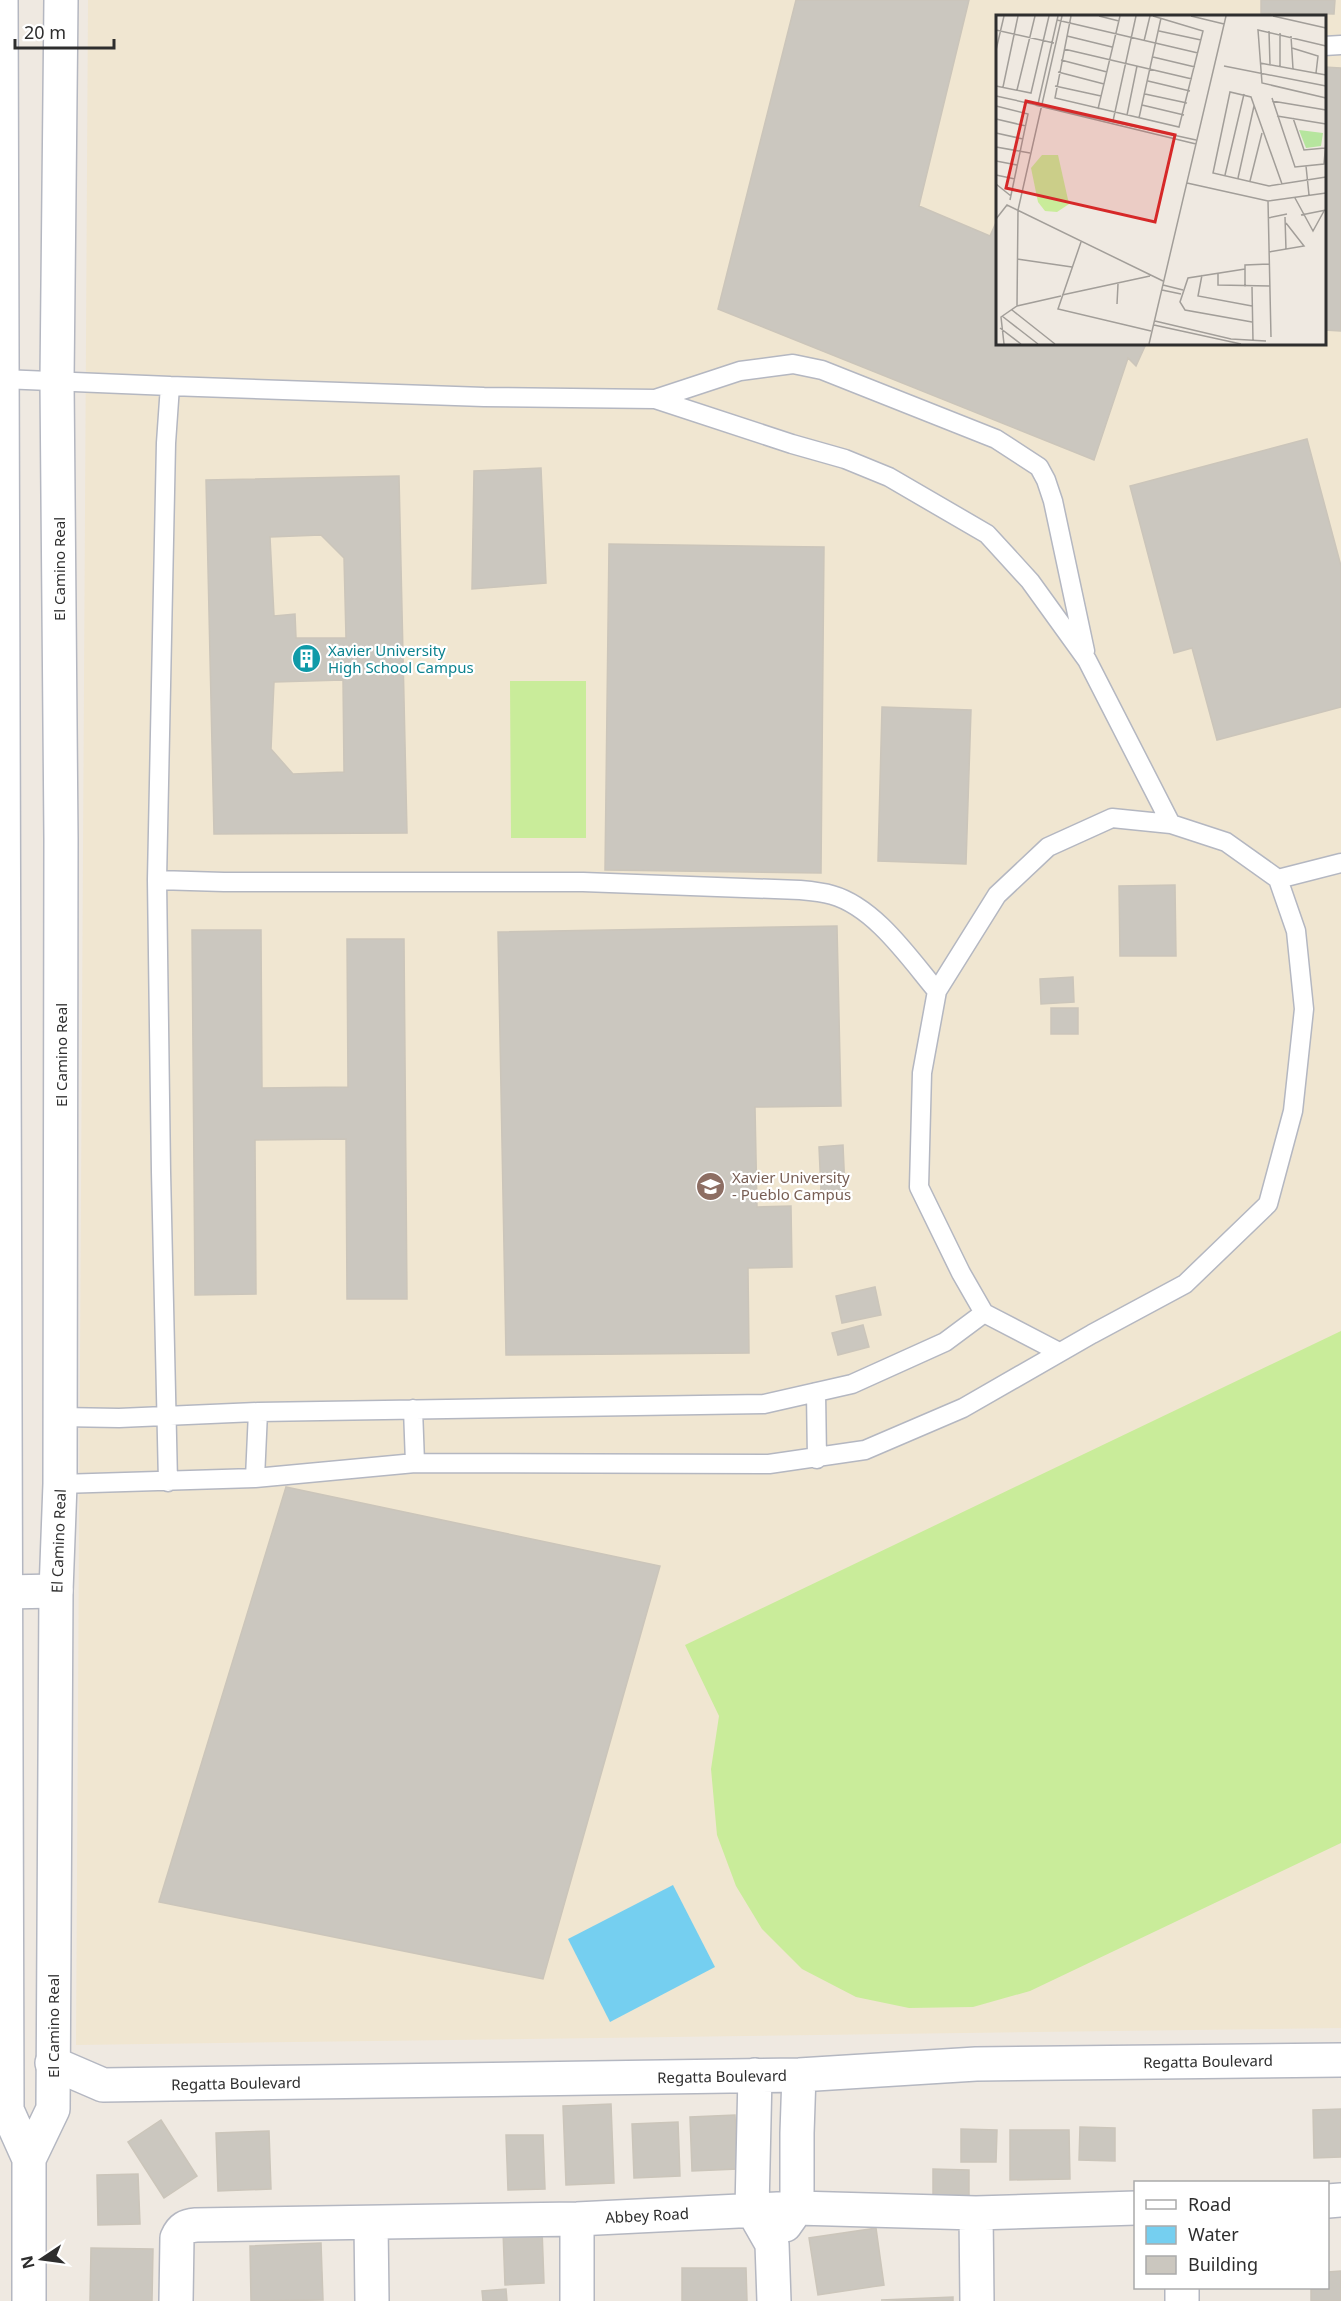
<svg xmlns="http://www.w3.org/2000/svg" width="1341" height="2301" font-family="'Noto Sans',sans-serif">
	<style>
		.education { fill: #f0e6d1; fill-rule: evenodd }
		.pitch { fill: #c9ec9a }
		.water { fill: #75cff0 }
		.building { fill: #cbc7bf; stroke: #cbc5ba; stroke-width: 1.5; fill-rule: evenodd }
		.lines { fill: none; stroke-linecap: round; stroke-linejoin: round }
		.lane-casing { stroke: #b4b7c1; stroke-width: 21 }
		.street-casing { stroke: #b4b7c1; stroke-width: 36 }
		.secondary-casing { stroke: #b4b7c1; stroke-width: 36 }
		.lane { stroke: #fff; stroke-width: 18 }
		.street { stroke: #fff; stroke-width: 33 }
		.secondary { stroke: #fff; stroke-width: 33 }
		.labels { text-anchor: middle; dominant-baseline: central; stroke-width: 4.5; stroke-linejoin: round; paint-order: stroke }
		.street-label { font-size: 15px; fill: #2e2e2e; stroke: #fff }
		.culture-label { font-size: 15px; fill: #0d838f; stroke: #fff; text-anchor: start }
		.education-label { font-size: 15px; fill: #785e54; stroke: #fff; text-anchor: start }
		.inset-road { fill: none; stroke: #a29e99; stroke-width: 1.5 }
		.view { fill: #d62828; fill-opacity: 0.15; stroke: #d62828; stroke-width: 3 }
		.inset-edge { fill: none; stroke: #2e2e2e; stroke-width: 3 }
	</style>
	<rect width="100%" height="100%" fill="#efe9e1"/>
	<path class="education" d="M88,0H1341V2028L76,2045ZM998,16H1324V344H998Z"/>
	<path class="pitch" d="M510,681H586V838H511Z
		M1341,1331V1843L1030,1991L973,2007L909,2008L856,1997L802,1969L762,1929L736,1886L717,1835L711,1769L719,1716L685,1645Z"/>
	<path class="water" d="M673,1885L715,1967L610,2022L568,1939Z"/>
	<path class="building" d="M796,0H969L919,206L990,236L998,218V344H1146L1136,366L1128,358L1094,460L718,309Z
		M1261,0H1335L1334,14L1261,13Z
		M1324,67L1341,68V331L1324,330Z
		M1307,439L1341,566V707L1217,740L1192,648L1174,653L1130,486Z
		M541,468L546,583L472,589L474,471Z
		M399,476L407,833L214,834L206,480ZM321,535L344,558L346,638H296L295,614L274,616L270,537ZM343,680L344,772L293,774L271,749L274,682Z
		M609,544L824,547L821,873L605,870Z
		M882,707L971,710L966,864L878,861Z
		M1175,885L1176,956H1120L1119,886Z
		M837,926L841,1106L755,1107L757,1207L791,1206L792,1267L748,1268L749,1353L506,1355L498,932Z
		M192,930H261L262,1088L348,1087L347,939H404L407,1299H347L346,1139L255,1140L256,1294L195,1295Z
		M1073,977L1074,1002L1041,1004L1040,979Z
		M1051,1008H1078V1034H1051Z
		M843,1145L845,1190L821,1191L819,1147Z
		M875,1287L881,1315L842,1323L836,1296Z
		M863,1325L869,1347L838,1355L832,1333Z
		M286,1487L660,1566L543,1979L159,1902Z
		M611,2104L614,2183L566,2185L563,2106Z
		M1341,2109V2157L1314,2158L1313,2110Z
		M735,2115L738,2169L692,2171L690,2117Z
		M161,2120L197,2176L164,2198L128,2142Z
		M678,2122L680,2176L634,2178L632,2124Z
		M1080,2127L1115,2128V2161L1079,2160Z
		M961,2129L997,2130L996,2162H961Z
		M1010,2130H1069L1070,2179L1010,2180Z
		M269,2131L271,2189L218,2191L216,2133Z
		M506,2135H543L545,2189L508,2190Z
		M933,2169L969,2170V2202H933Z
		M138,2174L140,2224L98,2225L97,2175Z
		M876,2228L884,2285L818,2295L809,2238Z
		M542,2229L544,2283L505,2285L503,2231Z
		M321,2243L323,2300L251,2301L250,2246Z
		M91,2248L153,2249L152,2301H90Z
		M682,2268H746L747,2301H682Z
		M1341,2271V2301H1311V2288H1328V2272Z
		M506,2289L507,2301H483L482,2291Z
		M953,2297V2301L881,2300Z"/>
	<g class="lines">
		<defs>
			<path id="lane" d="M1324,46L1341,45
				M2,379L170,386L166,443L157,880L224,882H583L800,890C811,891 822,892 832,895C875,907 910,959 937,991
				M170,386L484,397L655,399L792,444L845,459L889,477L987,534L1030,581L1087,660L1171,824
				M655,399L740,371L793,364L822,370L996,439L1039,467L1046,480L1053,501L1085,651
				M1278,879L1341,863
				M157,880L161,1172L168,1482
				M816,1392L817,1459
				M413,1409L415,1463
				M60,1417L119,1418L258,1412L764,1404L852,1384L945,1342L984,1313
				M255,1478L258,1412
				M60,1484L255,1478L415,1463L769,1464L865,1450L963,1408L1092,1334L1185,1284L1268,1204L1293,1111L1304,1009L1296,931L1278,879L1226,842L1171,824L1112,818L1048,847L997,895L937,991L922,1073L919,1187L961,1273L984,1313L1059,1352"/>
			<path id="street" d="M5,1592L56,1591
				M52,2063L103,2085L799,2075L976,2064L1341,2060
				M755,2075L752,2209L772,2244L774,2301
				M1328,2201L1341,2200
				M976,2213L977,2301
				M371,2223L372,2301
				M785,2225L797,2208V2133L799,2075
				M1182,2288V2301
				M176,2301L177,2238C181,2228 186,2226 196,2225L577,2219L797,2208L976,2213L1136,2208
				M577,2301V2219"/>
			<path id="secondary" d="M1,0L7,2110L29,2159V2301
				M29,2159L53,2109L56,1591L60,1484L61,838L57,381L61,0"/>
		</defs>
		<use href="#lane" class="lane-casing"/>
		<use href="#street" class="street-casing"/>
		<use href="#secondary" class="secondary-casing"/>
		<use href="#lane" class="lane"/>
		<use href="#street" class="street"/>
		<use href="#secondary" class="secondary"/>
	</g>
	<defs>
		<symbol id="building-disc" viewBox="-11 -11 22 22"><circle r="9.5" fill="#0f9aa8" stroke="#fff"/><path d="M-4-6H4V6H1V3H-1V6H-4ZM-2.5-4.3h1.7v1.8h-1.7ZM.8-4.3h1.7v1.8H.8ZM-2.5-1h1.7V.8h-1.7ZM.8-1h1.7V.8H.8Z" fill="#fff"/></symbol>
		<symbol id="school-disc" viewBox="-11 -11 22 22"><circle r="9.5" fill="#8d6e63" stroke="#fff"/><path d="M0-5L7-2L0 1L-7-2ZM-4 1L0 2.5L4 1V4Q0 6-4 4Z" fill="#fff"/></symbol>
	</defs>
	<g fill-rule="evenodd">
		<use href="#building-disc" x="290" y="642" width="33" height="33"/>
		<use href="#school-disc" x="694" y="1170" width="33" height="33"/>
	</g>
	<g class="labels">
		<g class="street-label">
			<text transform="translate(59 569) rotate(-90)">El Camino Real</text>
			<text transform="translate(61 1055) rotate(-90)">El Camino Real</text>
			<text transform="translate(58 1541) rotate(-88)">El Camino Real</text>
			<text transform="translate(53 2026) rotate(-90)">El Camino Real</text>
			<text transform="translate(1208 2061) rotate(-1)">Regatta Boulevard</text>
			<text transform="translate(722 2076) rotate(-1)">Regatta Boulevard</text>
			<text transform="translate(236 2083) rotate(-1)">Regatta Boulevard</text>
			<text transform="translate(647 2215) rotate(-3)">Abbey Road</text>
		</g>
		<g class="culture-label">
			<text x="328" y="650">Xavier University<tspan x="328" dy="17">High School Campus</tspan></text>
		</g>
		<g class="education-label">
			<text x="732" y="1177">Xavier University<tspan x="732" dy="17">- Pueblo Campus</tspan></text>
		</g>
	</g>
	<g transform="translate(996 15)">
		<rect width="330" height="330" fill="#efe9e1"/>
		<path d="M303,115L327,118L325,131L310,133Z" fill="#b6e59e"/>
		<path d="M46,140H62L73,189L61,197L49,196L42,187L35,153Z" fill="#c9ec9a"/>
		<path class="inset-road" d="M75,1L59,83L183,112L207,16L157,1M103,1L123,6M195,1L228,9M277,1L330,13M61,5L202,38M0,15L58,28M163,16L205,25M273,16L274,50M284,18V52M71,21L116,32M295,21L297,54M148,26L154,1M330,31L262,15L266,68L330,83M296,33L322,41L320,58M68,34L196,64M0,35L8,1M157,42L199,52M65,45L111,57M264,48L330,60M228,51L330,71M62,57L108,69M152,66L194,76M0,71L35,78L53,1M59,71L105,81M7,72L22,1M21,75L39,1M149,79L191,88M0,81L200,125M276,83L299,152L328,149L330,126M276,86L330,95M42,89L62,1M39,90L200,129M146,90L188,100M0,91L32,99L14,185M102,94L124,1M131,100L141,51M281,101L330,109M143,103L165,3M297,103L308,135L329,133M0,104L30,111M117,106L140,1M0,118L27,124M0,132L34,138M0,146L21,150M310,151L313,180M0,160L19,164M229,160L248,79M242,163L258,91M254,166L266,118M191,168L272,186L330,178M0,169L15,181M286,169L255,82L234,77L217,158L273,171L330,162M299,183L317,216L328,196M272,186L275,322M305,200L330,195M289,202L290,235M272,203L291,199M0,204L11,190L167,266M85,227L62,294L155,316M273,237L308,231L290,208M21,244L76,252M249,254L192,263L184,287L189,295L256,307M222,258V270L274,271M206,260L202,281L256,291M167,270L187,275M249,272V250L273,249M256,272L257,326M166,275L185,279M66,280L154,261M121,289L122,269M21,291L22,195L66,1M16,295L59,329M6,301L42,329M159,306L235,324L270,326M158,310L245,329M4,313L25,329M8,329L5,302L21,291L65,281M153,329L230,1"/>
		<path class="view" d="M30,86L179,120L159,207L10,173Z"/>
		<rect width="330" height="330" class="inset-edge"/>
	</g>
	<rect x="1134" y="2181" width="195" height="108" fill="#ffffff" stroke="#ababab" stroke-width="1.5"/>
	<rect x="1146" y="2200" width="30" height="9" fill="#ffffff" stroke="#ababab" stroke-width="1.5"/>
	<text x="1188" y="2211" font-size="18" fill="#2e2e2e">Road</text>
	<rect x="1146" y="2226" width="30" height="18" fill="#75cff0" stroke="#ababab" stroke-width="1.5"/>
	<text x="1188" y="2241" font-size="18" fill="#2e2e2e">Water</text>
	<rect x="1146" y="2256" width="30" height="18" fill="#cbc7bf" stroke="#ababab" stroke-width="1.5"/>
	<text x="1188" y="2271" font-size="18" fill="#2e2e2e">Building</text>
	<g transform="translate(42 2259) rotate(257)" stroke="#ffffff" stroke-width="4.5" paint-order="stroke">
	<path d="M0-4.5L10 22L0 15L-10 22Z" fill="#2e2e2e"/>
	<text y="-9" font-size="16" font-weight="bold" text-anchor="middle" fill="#2e2e2e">N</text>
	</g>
	<path d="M15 39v9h99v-9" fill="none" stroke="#2e2e2e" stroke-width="3"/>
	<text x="24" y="39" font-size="18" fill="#2e2e2e" stroke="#ffffff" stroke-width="4.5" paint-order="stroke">20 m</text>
</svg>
